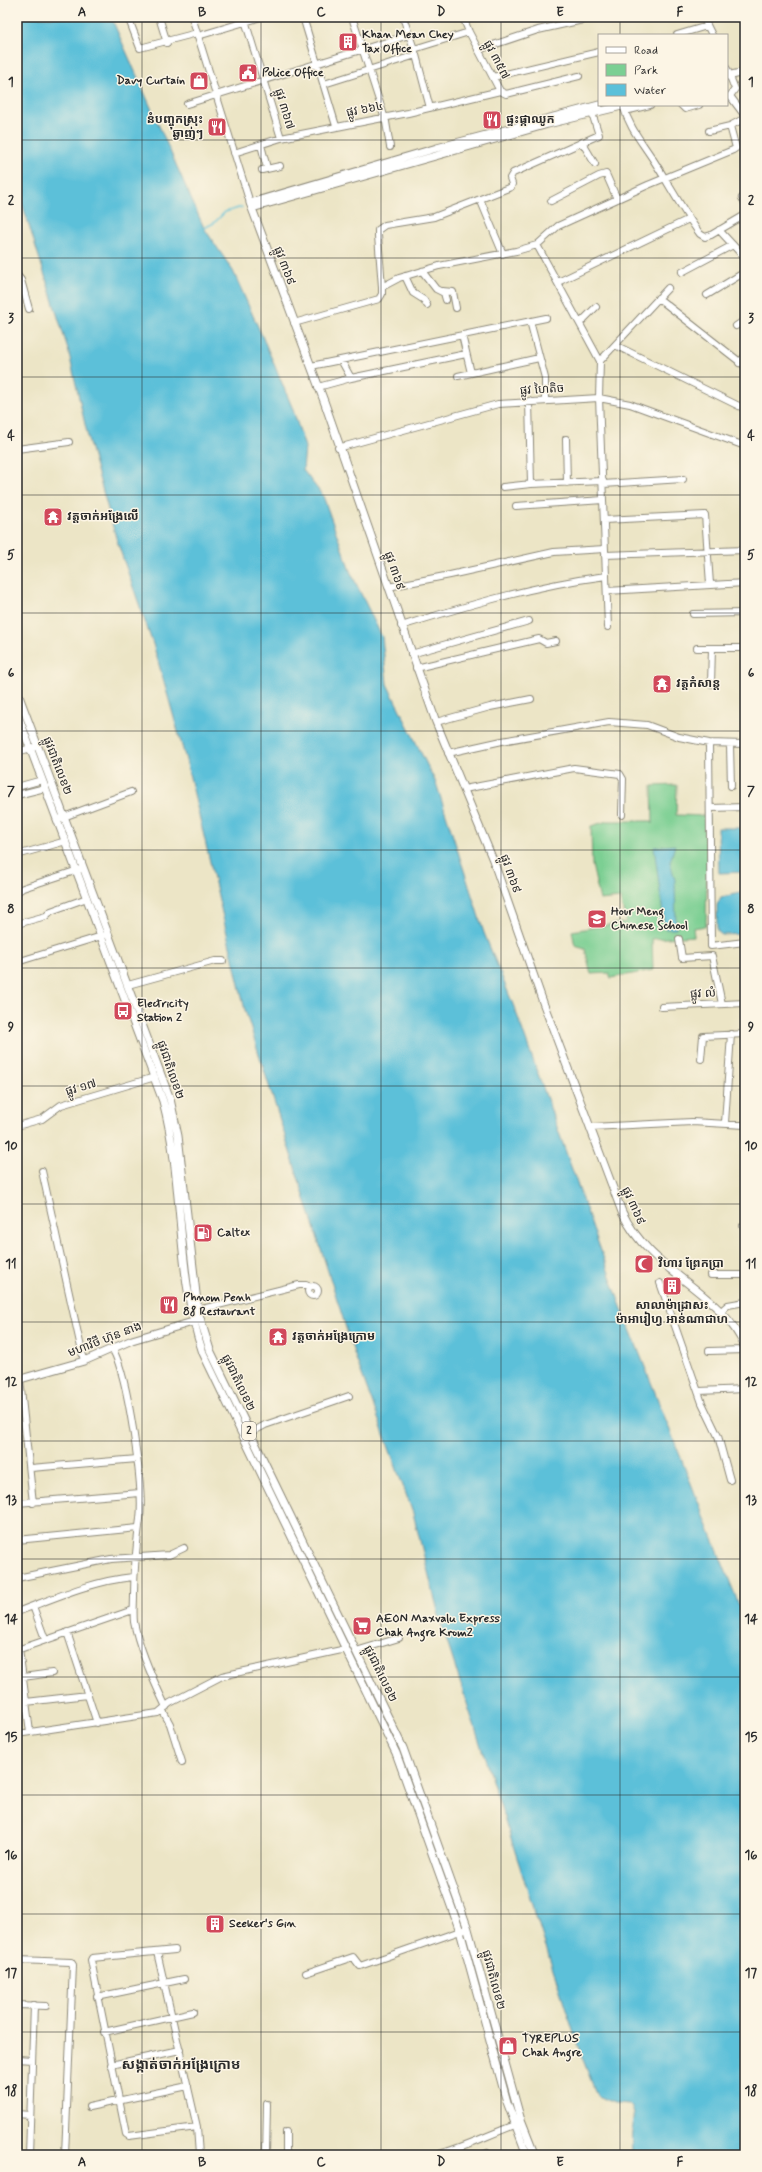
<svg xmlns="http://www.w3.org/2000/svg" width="762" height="2172" font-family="Mynerve,'Noto Sans Khmer',sans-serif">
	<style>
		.green { fill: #7bcf93; stroke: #537d5f }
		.water { fill: #5bc0d9; stroke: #437682 }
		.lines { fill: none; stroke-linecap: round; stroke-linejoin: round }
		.stream { stroke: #5bc0d9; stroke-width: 1.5 }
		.minor-casing { stroke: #8c8878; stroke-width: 8 }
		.major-casing { stroke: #8c8878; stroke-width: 9 }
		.minor { stroke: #fff; stroke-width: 6 }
		.major { stroke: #fff; stroke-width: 7 }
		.grid { fill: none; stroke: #2b2b2b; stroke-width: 1; stroke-opacity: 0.55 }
		.labels { text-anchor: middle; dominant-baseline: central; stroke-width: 3; stroke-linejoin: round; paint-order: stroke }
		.shield { fill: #fcf5e5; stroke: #6a6863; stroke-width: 1 }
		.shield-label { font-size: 11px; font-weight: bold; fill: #2b2b2b }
		.poi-label { font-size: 12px; font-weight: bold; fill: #2b2b2b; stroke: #fcf5e5; text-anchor: start }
		.street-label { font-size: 12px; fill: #2b2b2b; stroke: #fcf5e5 }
		.quarter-label { font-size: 14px; font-weight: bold; fill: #2b2b2b; stroke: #fcf5e5 }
		.neatline { fill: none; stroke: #2b2b2b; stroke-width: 1.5 }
		.grid-label { font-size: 13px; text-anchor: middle; font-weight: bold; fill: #2b2b2b }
	</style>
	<rect width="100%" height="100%" fill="#fcf5e5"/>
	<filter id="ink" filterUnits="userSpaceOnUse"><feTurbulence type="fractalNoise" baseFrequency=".025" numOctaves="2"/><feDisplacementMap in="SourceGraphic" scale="8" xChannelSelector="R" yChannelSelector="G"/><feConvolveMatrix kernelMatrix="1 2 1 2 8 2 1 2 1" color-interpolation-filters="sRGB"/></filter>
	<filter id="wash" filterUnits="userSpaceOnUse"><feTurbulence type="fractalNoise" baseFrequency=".012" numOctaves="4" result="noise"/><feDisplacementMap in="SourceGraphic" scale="16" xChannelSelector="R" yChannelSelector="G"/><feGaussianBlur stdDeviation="0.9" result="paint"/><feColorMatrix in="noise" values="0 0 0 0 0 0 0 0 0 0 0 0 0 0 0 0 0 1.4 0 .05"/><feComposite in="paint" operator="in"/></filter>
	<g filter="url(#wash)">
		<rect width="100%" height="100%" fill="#ece5c6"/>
		<path class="green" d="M677,785L676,815L708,816L706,926L693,928L694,936L652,939L653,970L611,978L609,973L591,974L585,949L575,946L572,931L626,922L620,898L600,900L592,865L591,826L608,821H652L653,823L652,786Z"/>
		<path class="water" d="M17,17H111L204,228L233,271L263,338L292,407L305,447L303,470L323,496L350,571L382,637L387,684L436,783L484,933L516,1012L620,1304L745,1620V2155H632C632,2147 631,2139 632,2132C633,2120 638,2114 629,2104L615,2103L597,2096L579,2049L441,1623L413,1513L354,1353L245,1010L186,760L154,647L117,541L89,442L68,349L17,187Z
			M718,828H745V872L719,873Z
			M675,845L670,862L675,880L676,929H665L654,847Z
			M745,892V934L722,935L717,931V905L721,897Z"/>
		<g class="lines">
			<path class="stream" d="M204,228L214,223L225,212L242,207"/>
		</g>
	</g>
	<g filter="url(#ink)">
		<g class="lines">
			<defs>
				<path id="minor" d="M128,17L140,48L197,33
					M159,17L167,43
					M192,17L250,203
					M244,17L281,138
					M303,17L336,126
					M352,17L386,122L390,147
					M403,17L416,55L430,108
					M463,17L469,32L500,91
					M703,17L712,35
					M677,35L707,26
					M198,36L261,17
					M414,49L469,32
					M478,50L538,30L596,17
					M727,69L735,89L730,96L727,97
					M493,77L599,52
					M324,84L416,55
					M500,91L506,94L579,76
					M730,96L745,116
					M187,104L409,35
					M623,105C629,128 642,142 654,161C670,186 683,211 700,234L705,237L711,235L745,215
					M681,105L685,109L699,105
					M625,111L650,105
					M709,131L730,126L745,118
					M582,142L595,164
					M261,145L267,168
					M234,153L281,138L408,113L500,91
					M262,170L280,166
					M742,198L745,203
					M480,199L503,254
					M551,201L599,176L606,174L617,199
					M719,230L745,258
					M537,245L600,361L599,398L608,627
					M422,271L436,289L444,293L446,300
					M682,272L733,245
					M17,275L21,280L29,309
					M405,276L413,293L424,300L427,305
					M558,282L689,219
					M382,287L399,278L439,266L516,251L537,245L558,226L648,185L733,150L736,148L730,126
					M442,291L453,292L456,308
					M707,295L745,272
					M658,298L745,366
					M530,321L545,378V400
					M294,323L379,299L382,294V287L378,236V230L385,225L434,217L511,187L512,184L510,178L513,173L599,135L592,113
					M580,323L596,307
					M736,326L745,320
					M462,335L471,373
					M615,345L745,409
					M341,360L351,378
					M600,361L668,288
					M739,363L745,356
					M311,366L546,318
					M458,376L539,358
					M318,387L351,378L466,354
					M529,401L531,484
					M566,439L567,483
					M338,448L498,404L599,398L630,404L745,446
					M17,449L69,442
					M603,484L683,479
					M503,487L531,484L603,481
					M516,506L603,500
					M604,520L705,515L710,584
					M605,555L745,550
					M388,587L450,575L554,552L605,549
					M607,591L745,583
					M693,614L745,613
					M401,626C469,605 536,585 606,576
					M697,648H745
					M411,654L529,621
					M416,668L539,639L546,643L556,641
					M711,684L712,648
					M436,722L490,707L531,699
					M709,743L711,946L745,942
					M730,745L731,786
					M17,752L35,747
					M448,753L502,741L609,722L647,725L679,737L709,743L745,744
					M17,787L42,780
					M464,789L574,768L620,774L623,779L622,815
					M17,795L45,788
					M711,808L745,807
					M61,818L131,792
					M17,855L66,841
					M17,892L23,888L81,869
					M17,924L46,916L51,911L87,898
					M679,939L682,958L712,956L722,1004
					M17,962L105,935
					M128,985L215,961H223
					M662,1007L745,1003
					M701,1059L703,1036L745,1034
					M725,1123L731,1034
					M17,1126L42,1119L61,1105L155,1077
					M591,1127L692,1122L745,1125
					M42,1171L84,1361
					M743,1226H745
					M711,1275H745
					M660,1283L702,1403L718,1436L730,1480
					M308 1291a5 5 0 1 1 10 0a5 5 0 1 1-10 0Z
					M194,1311L299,1285H306L310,1287
					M720,1312L728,1305L745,1302
					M113,1350C128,1377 144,1488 140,1519C136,1547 134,1567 134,1595C134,1604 133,1613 134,1622C139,1649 154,1682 166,1707
					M709,1351L745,1350
					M20,1379L33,1503
					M699,1391L745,1389
					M250,1433L265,1425L349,1396
					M31,1468L137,1459
					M17,1503L140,1493
					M17,1540L138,1528
					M17,1578L111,1559L169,1555L184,1548
					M33,1606L45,1639
					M17,1612C55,1598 92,1581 133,1577
					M67,1632L97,1723
					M19,1649L30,1732
					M17,1650L133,1610
					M356,1651L399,1638
					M23,1677L52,1673
					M17,1703L88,1695
					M163,1711L170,1724L182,1762
					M17,1734L158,1713L170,1703L222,1676L346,1649
					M175,1950L92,1958L91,1960L126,2134L129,2136L197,2127
					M157,1952L197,2127L199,2155
					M17,1960L71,1962L73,1965L65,2155
					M306,1973L353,1957L360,1966L463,1930
					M97,1997L184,1979
					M17,2005L46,2006
					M104,2032L193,2012
					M17,2059L32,2060
					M111,2065L180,2050
					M89,2107L188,2086
					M17,2114L30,2115
					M29,2155L34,2005
					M266,2155L267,2104
					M286,2155V2132
					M436,2155C463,2148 488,2135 515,2125
					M483,2155L487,2153"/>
				<path id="major" d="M727,76L745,72
					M599,105L437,148L250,203L324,401L436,722L493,860L544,1005L622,1212C650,1273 722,1291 745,1347
					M252,208L548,124L626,105
					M17,691L170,1099L178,1136L198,1311L210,1350L403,1748L468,1929L520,2117L535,2155
					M17,713L163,1101C185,1184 175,1272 203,1353L396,1753L460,1931L507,2102L527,2155
					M17,1380L84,1361L132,1340L196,1321"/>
			</defs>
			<use href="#minor" class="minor-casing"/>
			<use href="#major" class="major-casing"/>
			<use href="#minor" class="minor"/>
			<use href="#major" class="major"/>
		</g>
	</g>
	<path class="grid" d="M142,17V2155M261,17V2155M381,17V2155M501,17V2155M620,17V35M620,105V2155M17,140H745M17,258H745M17,377H745M17,495H745M17,613H745M17,731H745M17,850H745M17,968H745M17,1086H745M17,1204H745M17,1322H745M17,1441H745M17,1559H745M17,1677H745M17,1795H745M17,1914H745M17,2032H745"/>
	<defs>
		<symbol id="building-square" viewBox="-11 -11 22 22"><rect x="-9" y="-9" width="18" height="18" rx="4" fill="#d1495b" stroke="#fcf5e5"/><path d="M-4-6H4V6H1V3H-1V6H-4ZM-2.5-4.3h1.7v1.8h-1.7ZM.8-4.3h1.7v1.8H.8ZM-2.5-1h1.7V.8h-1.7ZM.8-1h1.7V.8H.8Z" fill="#fff"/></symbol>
		<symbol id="civic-square" viewBox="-11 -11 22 22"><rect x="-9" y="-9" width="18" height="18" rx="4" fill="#d1495b" stroke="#fcf5e5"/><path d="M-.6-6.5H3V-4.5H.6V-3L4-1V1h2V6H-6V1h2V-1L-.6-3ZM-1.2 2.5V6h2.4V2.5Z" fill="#fff"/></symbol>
		<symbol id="shop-square" viewBox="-11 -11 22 22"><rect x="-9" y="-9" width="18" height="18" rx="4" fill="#d1495b" stroke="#fcf5e5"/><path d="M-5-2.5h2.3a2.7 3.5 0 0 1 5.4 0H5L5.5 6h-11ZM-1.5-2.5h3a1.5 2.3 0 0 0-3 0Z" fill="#fff"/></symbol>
		<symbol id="restaurant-square" viewBox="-11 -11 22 22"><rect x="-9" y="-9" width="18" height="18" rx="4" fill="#d1495b" stroke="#fcf5e5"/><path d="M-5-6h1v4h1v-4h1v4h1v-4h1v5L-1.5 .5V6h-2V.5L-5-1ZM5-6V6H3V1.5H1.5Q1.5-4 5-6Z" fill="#fff"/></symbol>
		<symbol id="temple-square" viewBox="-11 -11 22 22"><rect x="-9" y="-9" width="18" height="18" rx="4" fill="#d1495b" stroke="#fcf5e5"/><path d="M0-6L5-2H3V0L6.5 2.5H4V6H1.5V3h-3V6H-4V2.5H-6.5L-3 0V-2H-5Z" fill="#fff"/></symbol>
		<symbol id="school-square" viewBox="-11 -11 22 22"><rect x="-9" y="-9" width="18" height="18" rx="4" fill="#d1495b" stroke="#fcf5e5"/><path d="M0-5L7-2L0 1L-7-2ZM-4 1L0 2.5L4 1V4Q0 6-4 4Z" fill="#fff"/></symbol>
		<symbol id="bus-square" viewBox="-11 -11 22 22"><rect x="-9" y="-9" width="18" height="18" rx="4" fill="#d1495b" stroke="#fcf5e5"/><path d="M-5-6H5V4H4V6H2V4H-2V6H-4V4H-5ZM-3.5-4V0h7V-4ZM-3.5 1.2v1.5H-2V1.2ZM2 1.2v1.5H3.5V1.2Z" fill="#fff"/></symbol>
		<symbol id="fuel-square" viewBox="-11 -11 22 22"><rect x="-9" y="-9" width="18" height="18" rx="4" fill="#d1495b" stroke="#fcf5e5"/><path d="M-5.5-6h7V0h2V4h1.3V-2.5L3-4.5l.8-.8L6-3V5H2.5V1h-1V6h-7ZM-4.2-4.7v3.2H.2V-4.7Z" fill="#fff"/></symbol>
		<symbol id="mosque-square" viewBox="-11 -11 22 22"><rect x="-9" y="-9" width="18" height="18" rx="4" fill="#d1495b" stroke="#fcf5e5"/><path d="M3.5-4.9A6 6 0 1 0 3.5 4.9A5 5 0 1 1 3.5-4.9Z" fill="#fff"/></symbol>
		<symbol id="supermarket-square" viewBox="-11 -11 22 22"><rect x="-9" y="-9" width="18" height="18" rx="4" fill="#d1495b" stroke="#fcf5e5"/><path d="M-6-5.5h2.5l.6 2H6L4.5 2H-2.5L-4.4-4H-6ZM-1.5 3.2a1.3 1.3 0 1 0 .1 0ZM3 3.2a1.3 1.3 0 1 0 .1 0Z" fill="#fff"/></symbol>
	</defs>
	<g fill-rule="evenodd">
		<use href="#building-square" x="337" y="31" width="22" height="22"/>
		<use href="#civic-square" x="237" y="62" width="22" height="22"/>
		<use href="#shop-square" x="188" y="70" width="22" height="22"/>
		<use href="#restaurant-square" x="481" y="109" width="22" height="22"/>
		<use href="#restaurant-square" x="206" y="116" width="22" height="22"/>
		<use href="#temple-square" x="42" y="506" width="22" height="22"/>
		<use href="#temple-square" x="651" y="673" width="22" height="22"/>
		<use href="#school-square" x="586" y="908" width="22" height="22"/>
		<use href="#bus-square" x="112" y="1000" width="22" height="22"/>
		<use href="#fuel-square" x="192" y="1222" width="22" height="22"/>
		<use href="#mosque-square" x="633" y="1253" width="22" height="22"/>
		<use href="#building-square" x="661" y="1275" width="22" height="22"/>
		<use href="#restaurant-square" x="158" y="1294" width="22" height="22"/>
		<use href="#temple-square" x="267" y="1326" width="22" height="22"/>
		<use href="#supermarket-square" x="351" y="1615" width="22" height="22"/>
		<use href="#building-square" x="204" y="1913" width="22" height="22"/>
		<use href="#shop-square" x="497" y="2035" width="22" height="22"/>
	</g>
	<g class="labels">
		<rect class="shield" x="242" y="1422" width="14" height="18" rx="3"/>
		<g class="shield-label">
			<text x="249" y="1431">2</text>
		</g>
		<g class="poi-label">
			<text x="362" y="35">Khan Mean Chey<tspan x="362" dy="14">Tax Office</tspan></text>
			<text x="262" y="73">Police Office</text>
			<text x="185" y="81" text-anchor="end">Davy Curtain</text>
			<text x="203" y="120" text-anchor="end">នំបញ្ចុកស្រុះ<tspan x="203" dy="14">ឆ្ងាញ់ៗ</tspan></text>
			<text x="506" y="120">ផ្ទះផ្កាឈូក</text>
			<text x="67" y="517">វត្តចាក់អង្រែលើ</text>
			<text x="676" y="684">វត្តកំសាន្ត</text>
			<text x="611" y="912">Hour Meng<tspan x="611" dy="14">Chinese School</tspan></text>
			<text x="137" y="1004">Electricity<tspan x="137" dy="14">Station 2</tspan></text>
			<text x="217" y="1233">Caltex</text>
			<text x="658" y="1264">វិហារ ព្រែកប្រា</text>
			<text x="183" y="1298">Phnom Penh<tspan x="183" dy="14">88 Restaurant</tspan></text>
			<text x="672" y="1306" text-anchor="middle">សាលាម៉ាដ្រាសះ<tspan x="672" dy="14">ម៉ាអារៀហ្វ អាន់ណាជាហ</tspan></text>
			<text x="292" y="1337">វត្តចាក់អង្រែក្រោម</text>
			<text x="376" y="1619">AEON Maxvalu Express<tspan x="376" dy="14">Chak Angre Krom2</tspan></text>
			<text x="229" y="1924">Seeker's Gin</text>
			<text x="522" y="2039">TYREPLUS<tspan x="522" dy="14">Chak Angre</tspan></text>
		</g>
		<g class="street-label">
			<text transform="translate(496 60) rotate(62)">ផ្លូវ ៣៥៧</text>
			<text transform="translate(284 109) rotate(73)">ផ្លូវ ៣៦៧</text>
			<text transform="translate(365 110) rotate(-11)">ផ្លូវ ៦៦៤</text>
			<text transform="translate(284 266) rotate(69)">ផ្លូវ ៣៦៩</text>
			<text transform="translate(542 390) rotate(-3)">ផ្លូវ ហៃតិច</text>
			<text transform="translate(394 571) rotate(71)">ផ្លូវ ៣៦៩</text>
			<text transform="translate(57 766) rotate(69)">ផ្លូវជាតិលេខ២</text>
			<text transform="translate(510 874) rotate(70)">ផ្លូវ ៣៦៩</text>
			<text transform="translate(703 994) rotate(-3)">ផ្លូវ លំ</text>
			<text transform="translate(170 1070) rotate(71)">ផ្លូវជាតិលេខ២</text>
			<text transform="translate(81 1088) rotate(-17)">ផ្លូវ ១៧</text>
			<text transform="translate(633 1206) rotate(65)">ផ្លូវ ៣៦៩</text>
			<text transform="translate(105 1340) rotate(-21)">មហាវិថី ហ៊ុន នាង</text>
			<text transform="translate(238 1383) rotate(64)">ផ្លូវជាតិលេខ២</text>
			<text transform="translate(380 1674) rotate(64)">ផ្លូវជាតិលេខ២</text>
			<text transform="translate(493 1980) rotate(75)">ផ្លូវជាតិលេខ២</text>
		</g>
		<g class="quarter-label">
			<text x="181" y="2065">សង្កាត់ចាក់អង្រែក្រោម</text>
		</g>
	</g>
	<rect width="762" height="2172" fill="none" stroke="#fcf5e5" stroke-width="44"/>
	<rect x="598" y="34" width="130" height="72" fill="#fcf5e5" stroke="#a8a49b"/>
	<rect x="606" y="47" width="20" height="6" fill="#ffffff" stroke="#a8a49b"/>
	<text x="634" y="54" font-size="12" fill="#2b2b2b">Road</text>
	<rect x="606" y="64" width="20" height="12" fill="#7bcf93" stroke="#a8a49b"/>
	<text x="634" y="74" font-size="12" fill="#2b2b2b">Park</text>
	<rect x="606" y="84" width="20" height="12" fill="#5bc0d9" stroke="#a8a49b"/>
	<text x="634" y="94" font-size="12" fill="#2b2b2b">Water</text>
	<rect x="22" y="22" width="718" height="2128" class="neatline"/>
	<g class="grid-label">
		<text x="82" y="16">A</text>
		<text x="202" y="16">B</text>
		<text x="321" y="16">C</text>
		<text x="441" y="16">D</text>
		<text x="560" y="16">E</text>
		<text x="680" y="16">F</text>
		<text x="11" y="86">1</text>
		<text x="751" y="86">1</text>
		<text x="11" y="204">2</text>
		<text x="751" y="204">2</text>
		<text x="11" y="322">3</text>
		<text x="751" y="322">3</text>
		<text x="11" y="440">4</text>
		<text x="751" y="440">4</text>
		<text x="11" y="559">5</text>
		<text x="751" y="559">5</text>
		<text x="11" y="677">6</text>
		<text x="751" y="677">6</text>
		<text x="11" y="795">7</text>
		<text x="751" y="795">7</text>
		<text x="11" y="913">8</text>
		<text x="751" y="913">8</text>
		<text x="11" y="1031">9</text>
		<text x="751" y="1031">9</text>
		<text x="11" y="1150">10</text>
		<text x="751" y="1150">10</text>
		<text x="11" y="1268">11</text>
		<text x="751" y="1268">11</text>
		<text x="11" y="1386">12</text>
		<text x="751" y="1386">12</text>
		<text x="11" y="1504">13</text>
		<text x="751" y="1504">13</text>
		<text x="11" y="1623">14</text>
		<text x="751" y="1623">14</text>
		<text x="11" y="1741">15</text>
		<text x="751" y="1741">15</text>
		<text x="11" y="1859">16</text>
		<text x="751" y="1859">16</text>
		<text x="11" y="1977">17</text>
		<text x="751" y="1977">17</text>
		<text x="11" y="2095">18</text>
		<text x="751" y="2095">18</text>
		<text x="82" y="2166">A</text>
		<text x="202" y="2166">B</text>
		<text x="321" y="2166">C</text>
		<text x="441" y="2166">D</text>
		<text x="560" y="2166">E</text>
		<text x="680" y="2166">F</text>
	</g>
</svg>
